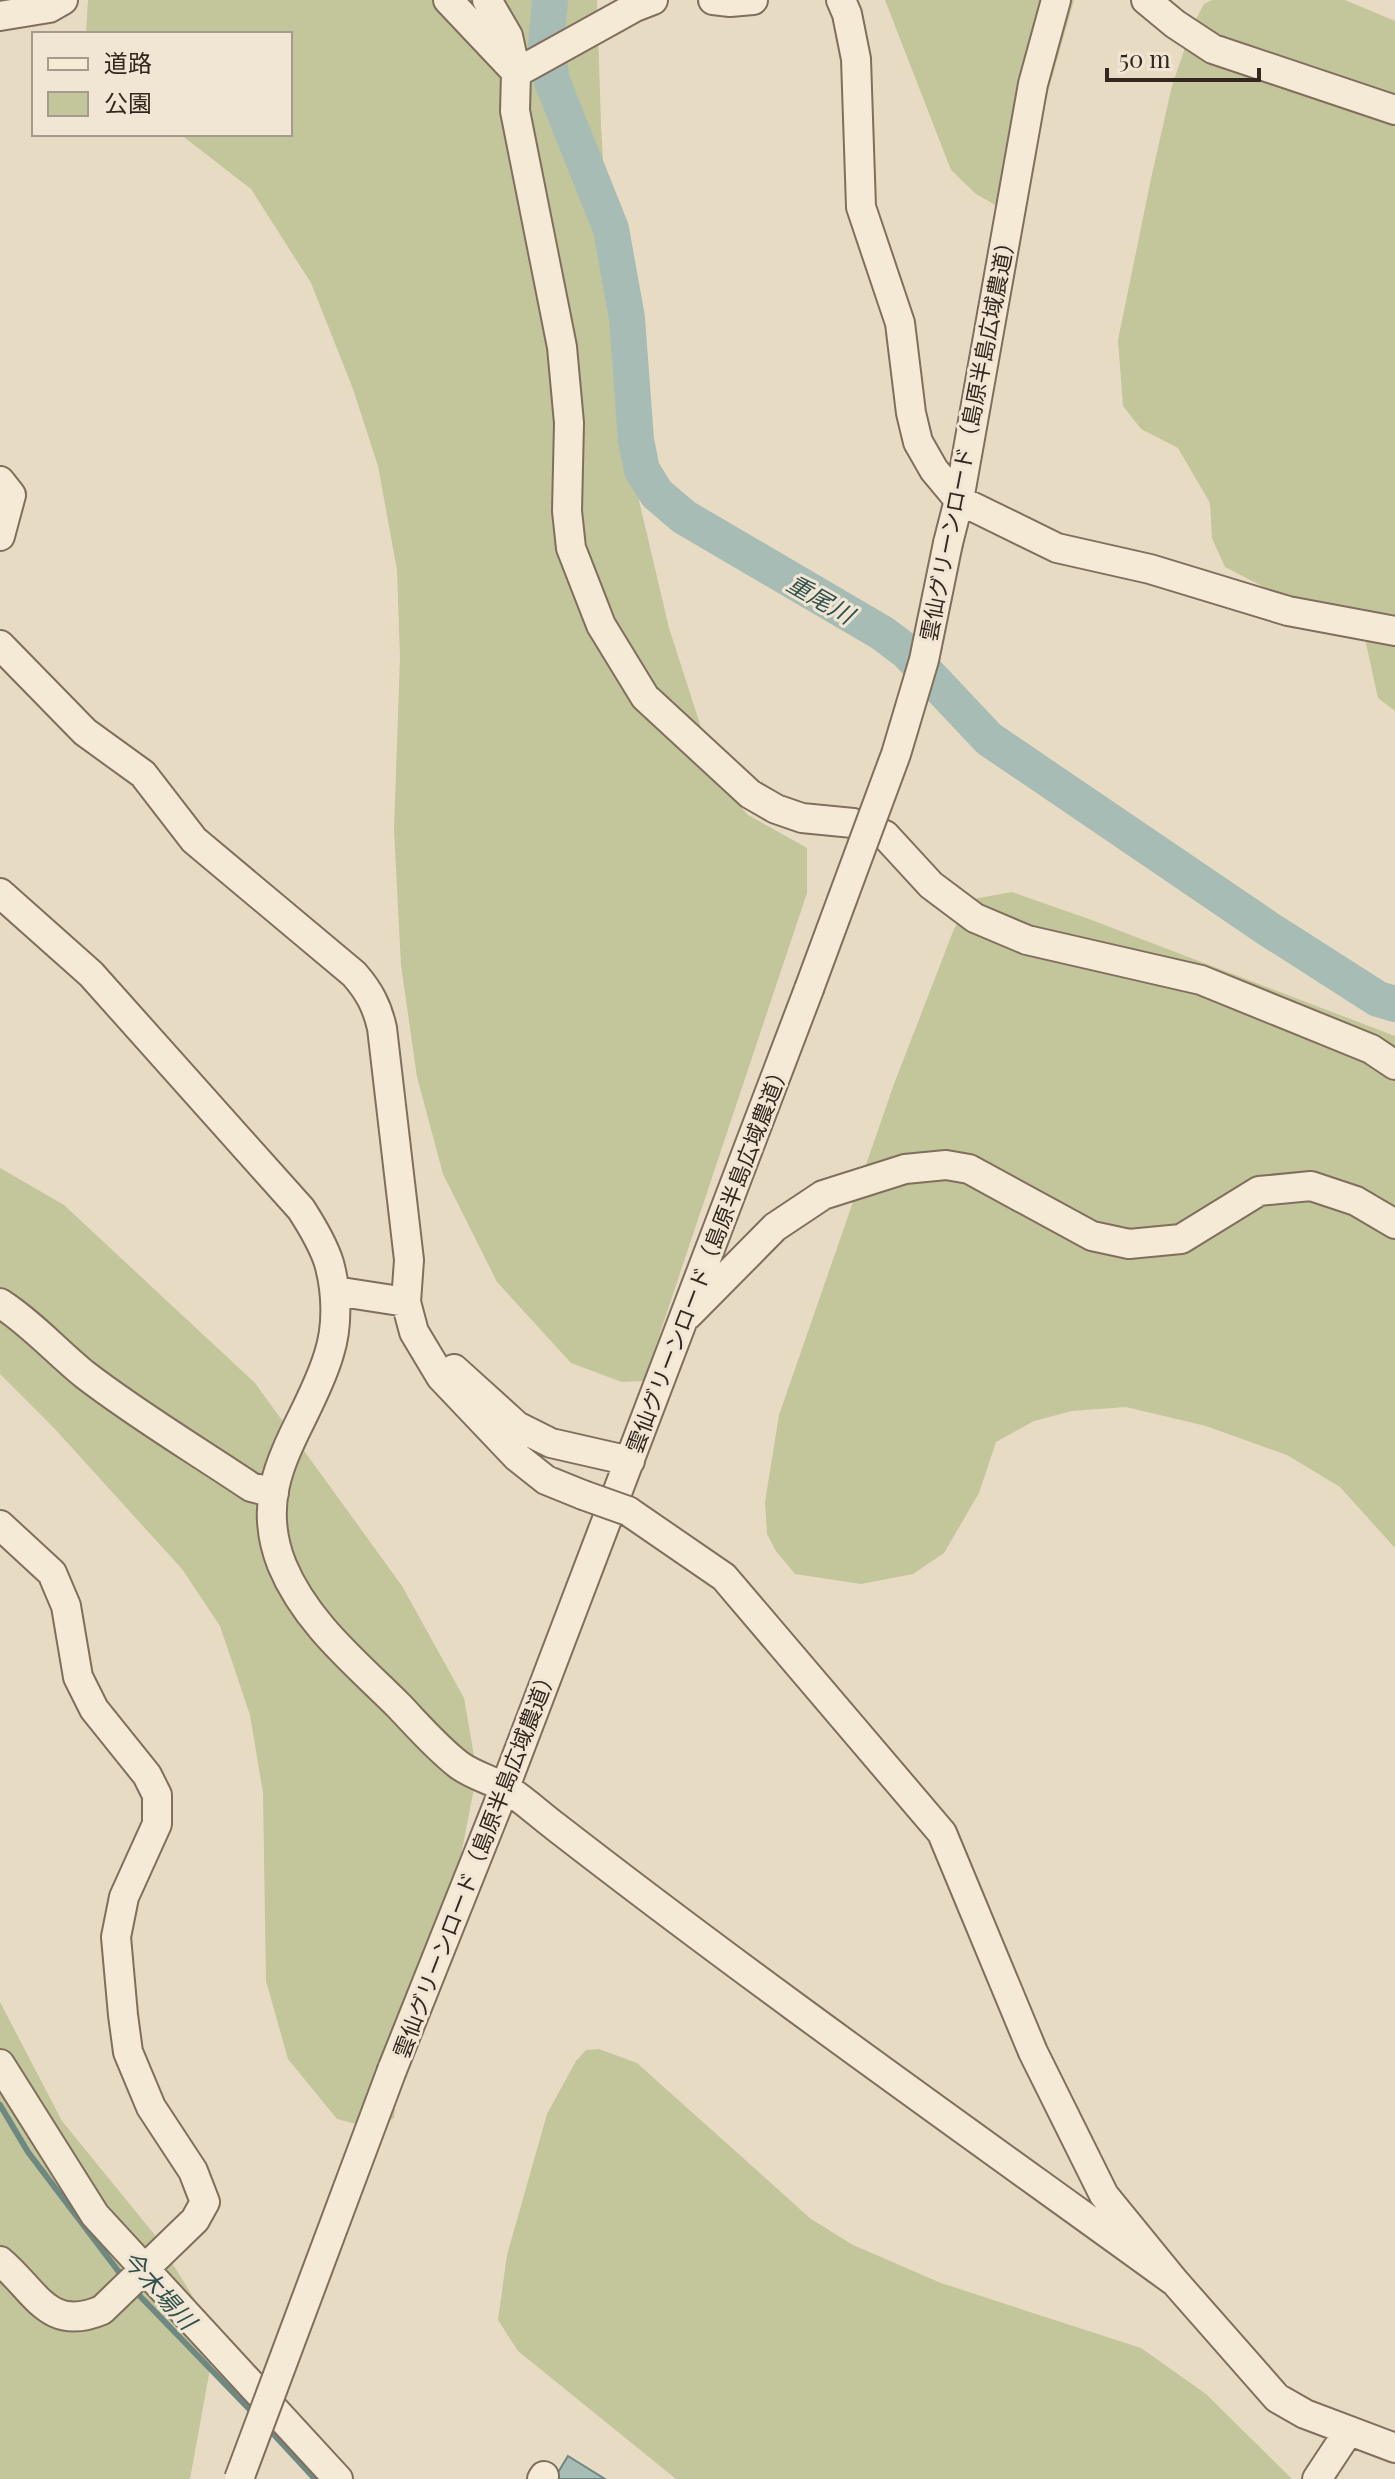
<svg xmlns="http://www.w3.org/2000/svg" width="1395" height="2479" font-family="'Playfair Display','Noto Sans JP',serif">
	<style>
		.green { fill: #c3c59a }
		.water { fill: #a6bcb4; stroke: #6e8981; stroke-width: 2 }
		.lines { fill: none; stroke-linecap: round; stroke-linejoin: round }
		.stream { stroke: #6e8981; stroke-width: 6 }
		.river { stroke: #a6bcb4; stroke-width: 36 }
		.minor-casing { stroke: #816e5d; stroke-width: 32 }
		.minor { stroke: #f4ead6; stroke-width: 28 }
		.minor-bridge-casing { stroke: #816e5d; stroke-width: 32; stroke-linecap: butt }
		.minor-bridge { stroke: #f4ead6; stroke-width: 28 }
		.labels { text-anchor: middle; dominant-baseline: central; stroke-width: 6; stroke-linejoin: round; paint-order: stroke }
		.street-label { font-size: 22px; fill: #33271f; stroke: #f1e6d3 }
		.water-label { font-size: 24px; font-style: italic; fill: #30514d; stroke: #f1e6d3 }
	</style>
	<rect width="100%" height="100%" fill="#e8dbc4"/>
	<path class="green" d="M88,0H597L601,125L612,320L630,462L669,628L719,783L748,815L807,848V893L644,1381L622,1382L571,1363L497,1282L443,1174L417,1077L401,965L394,830L400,657L397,570L378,466L353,389L311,283L251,189L180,134H290V34H86Z
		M885,0H1074L1021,187L999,207L976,194L951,170Z
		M1212,0H1345L1395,21V711L1378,698L1365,639L1225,567L1212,538L1210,503L1178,448L1141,429L1123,406L1118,340L1152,174L1172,86L1192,27L1204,4Z
		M1012,892L1089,919L1395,1036V1548L1340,1487L1287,1455L1206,1426L1126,1407L1072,1411L1034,1421L996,1442L979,1493L944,1553L913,1574L861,1584L795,1574L776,1551L767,1534L765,1502L779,1415L894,1084L954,929L973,899Z
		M0,1168L64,1205L255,1383L402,1586L464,1698L477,1773L439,1968L398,2080L394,2118L372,2128L337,2119L288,2059L266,1981L263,1793L250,1715L220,1626L182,1569L54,1428L0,1374Z
		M0,2002L62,2121L154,2234L197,2303L212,2358L190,2479H0Z
		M599,2049L637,2063L811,2219L853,2245L941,2283L1141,2348L1206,2394L1292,2479H676L518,2351L498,2320L507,2255L547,2114L576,2061L586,2050Z"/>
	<path class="water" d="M568,2456L605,2479H554Z"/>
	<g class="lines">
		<path class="stream" d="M0,2105L28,2152L125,2280
			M135,2291L255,2415
			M266,2426L315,2479"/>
		<path class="river" d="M550,0L546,45L552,81L611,229L627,318L636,440L642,470L657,494L684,517L882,633L906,651L989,739L1270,930L1378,999L1395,1004"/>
		<defs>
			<path id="minor" d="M448,0L516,72
				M487,0L508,36L516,73L515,111L562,347L569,423L567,511L571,548L601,625L645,697L750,794L776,809L802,818L853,823L885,835L931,885L975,918L1027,940L1201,980L1371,1049L1395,1065
				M713,0L730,2L753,0
				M841,0L847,14L856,59L861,207L900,323L911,413L918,442L934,470L959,500L1057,548L1150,569L1288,611L1395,631
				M1146,0L1175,24L1213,49L1395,110
				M0,16L49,8L63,0
				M516,73L635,7L653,0
				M0,481L11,495L0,536
				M948,543L959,500L1033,84L1056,0
				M0,645L85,732L143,774L194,840L354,974C369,991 377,1006 382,1028L409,1260L406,1302L414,1332L441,1377L517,1457L546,1480L583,1495
				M0,893L91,974L301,1209C312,1226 323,1244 329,1263C337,1292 338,1326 329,1354C307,1428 248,1480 282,1565C306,1623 356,1663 399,1706C418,1726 437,1748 459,1765C474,1776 492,1780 507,1789C524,1800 540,1815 556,1827C758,1984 968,2132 1175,2282
				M335,1291L406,1302
				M0,1303C31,1323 56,1351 84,1374C137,1415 196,1450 251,1487L274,1493
				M688,1315L775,1227L823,1195L905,1169L946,1165L969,1169L1092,1236L1129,1244L1181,1239L1259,1191L1311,1186L1356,1201L1395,1224
				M454,1369L517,1426L551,1443L630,1461
				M628,1511L724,1577L942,1833L1033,2052L1104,2195L1175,2282L1277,2398L1305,2414L1395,2448
				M0,1525L52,1573L66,1606L78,1677L94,1709L147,1775L157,1795V1824L124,1897L116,1937L123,2015L128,2052L151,2107L193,2171L205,2202L195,2220L102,2310C48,2333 36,2291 0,2261
				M0,2064L95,2215L338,2479
				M392,2070L505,1787L809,989
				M542,2479L544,2476
				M1317,2479L1348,2432"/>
		</defs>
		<use href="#minor" class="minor-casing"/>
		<use href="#minor" class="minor"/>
		<defs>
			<path id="minor-bridge" d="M809,989L896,754L924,660L948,543
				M583,1495L628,1511
				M239,2479L392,2070"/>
		</defs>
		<use href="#minor-bridge" class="minor-bridge-casing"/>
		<use href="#minor-bridge" class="minor-bridge"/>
	</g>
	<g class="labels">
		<g class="street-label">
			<text transform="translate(967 436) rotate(-79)">雲仙グリーンロード（島原半島広域農道）</text>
			<text transform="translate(707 1257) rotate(-69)">雲仙グリーンロード（島原半島広域農道）</text>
			<text transform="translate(474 1862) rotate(-69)">雲仙グリーンロード（島原半島広域農道）</text>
		</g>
		<g class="water-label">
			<text transform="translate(821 598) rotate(30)">重尾川</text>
			<text transform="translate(160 2289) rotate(48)">今木場川</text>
		</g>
	</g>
	<rect x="32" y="32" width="260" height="104" fill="#f1e6d3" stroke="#a59a8b" stroke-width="2"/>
	<rect x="48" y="58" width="40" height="12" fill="#f4ead6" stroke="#a59a8b" stroke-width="2"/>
	<text x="104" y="72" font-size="24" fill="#33271f">道路</text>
	<rect x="48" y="92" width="40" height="24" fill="#c3c59a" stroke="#a59a8b" stroke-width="2"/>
	<text x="104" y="112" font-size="24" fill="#33271f">公園</text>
	<path d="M1107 68v12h152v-12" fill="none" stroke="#33271f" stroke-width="4"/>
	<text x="1119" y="68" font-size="24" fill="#33271f" stroke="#f1e6d3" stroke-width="6" paint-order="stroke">50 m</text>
</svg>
